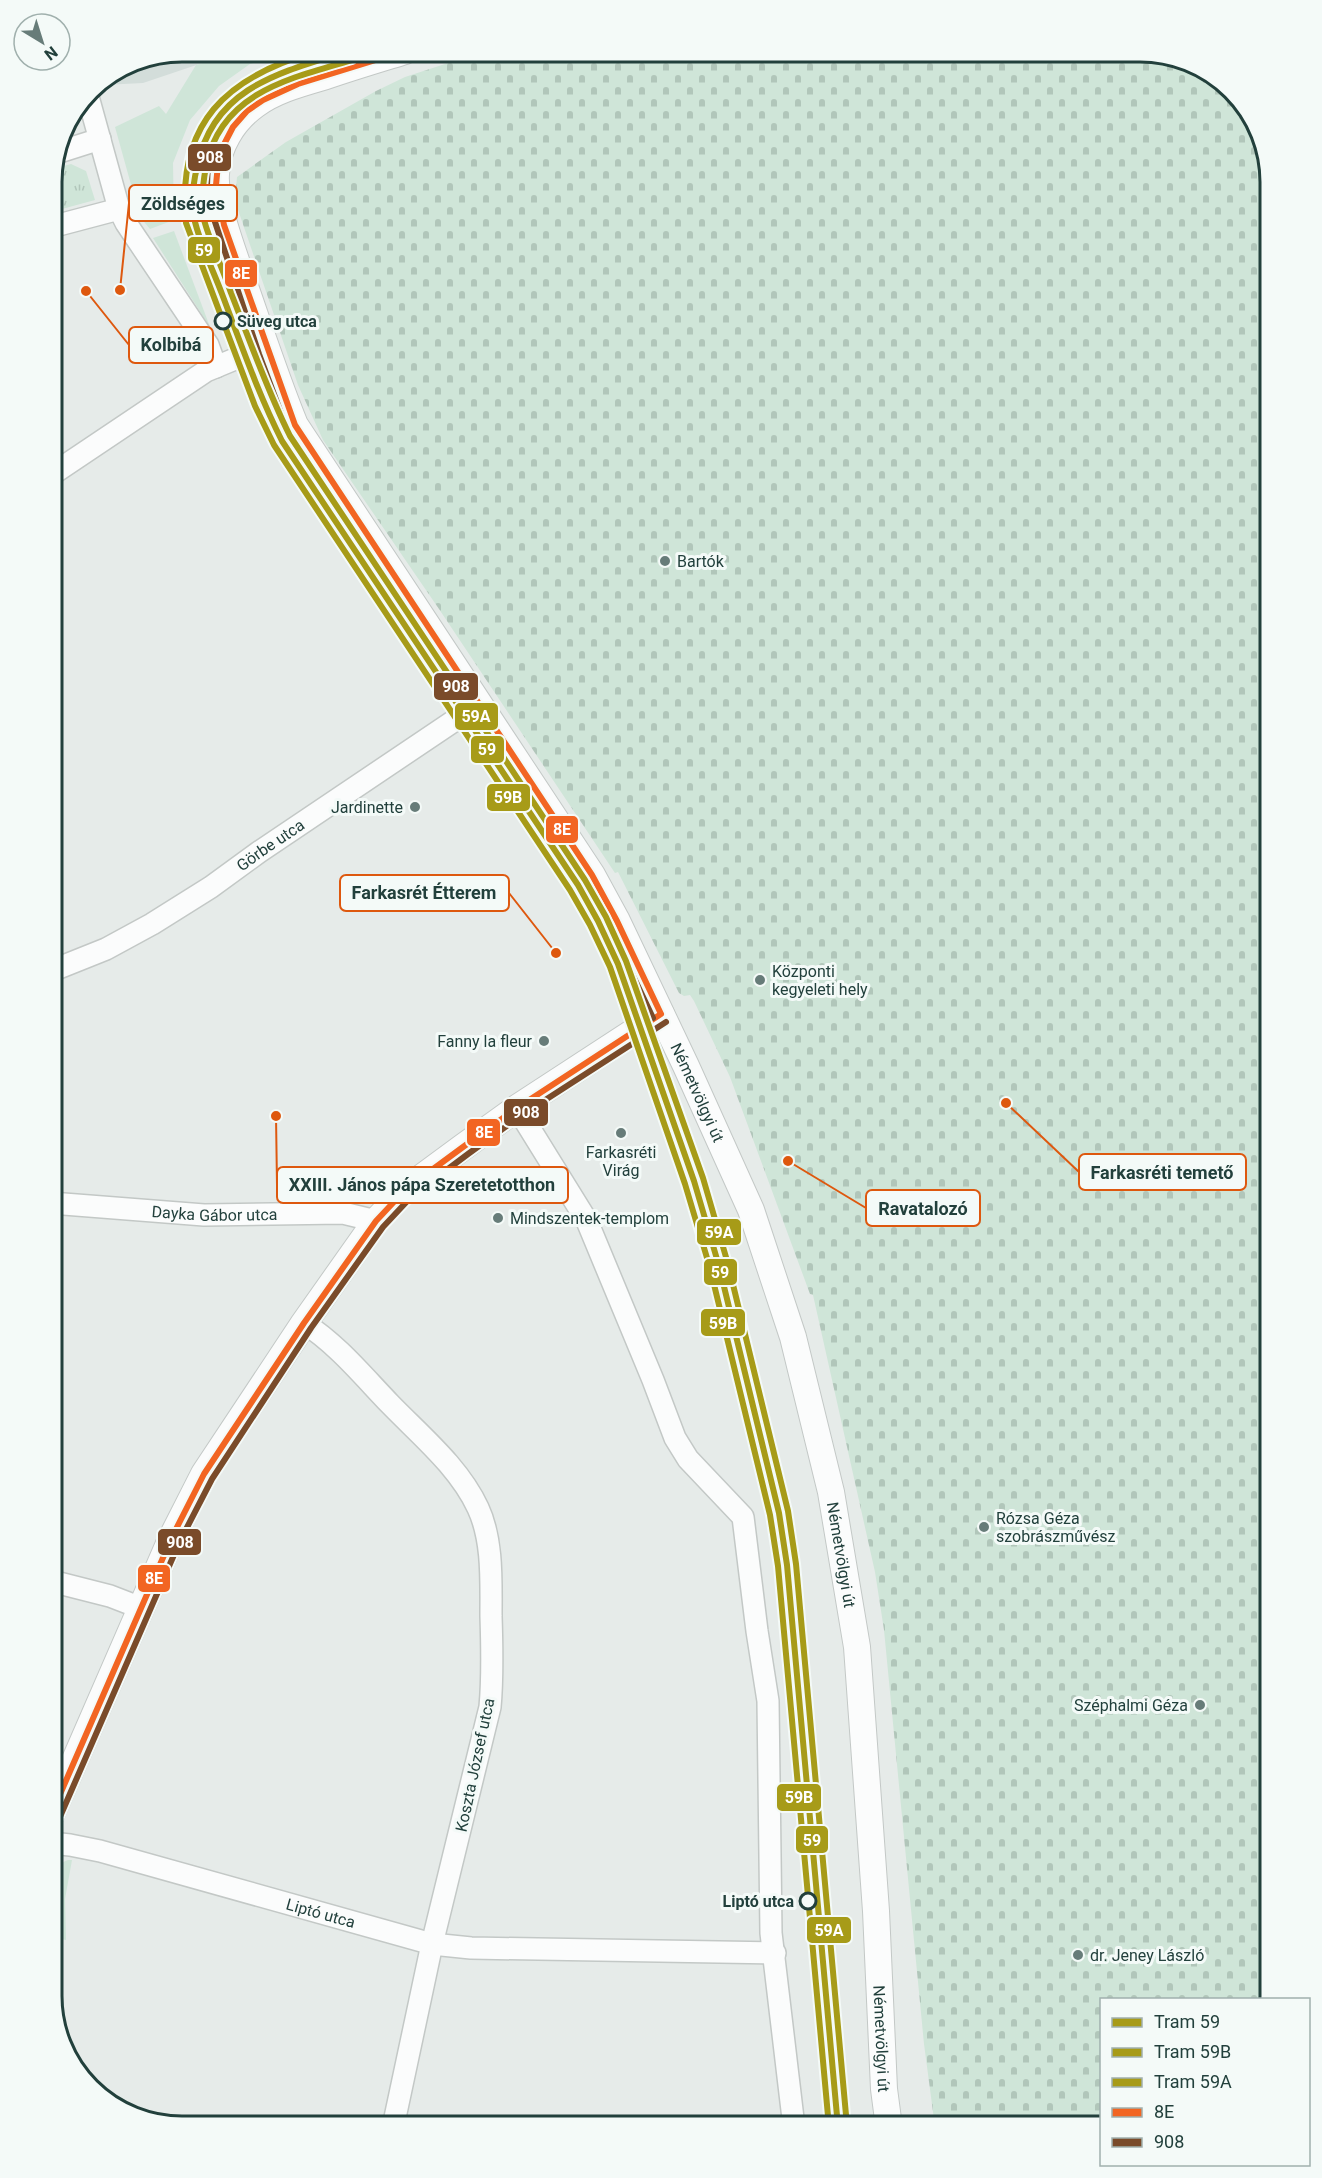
<svg xmlns="http://www.w3.org/2000/svg" width="1322" height="2178" font-family="Roboto,sans-serif">
	<style>
		.built { fill: #d3ddda }
		.grass { fill: #cfe5d8 }
		.cemetery { fill: url(#cemetery-stones) }
		.park { fill: url(#park-tufts) }
		.lines { fill: none; stroke-linecap: round; stroke-linejoin: round }
		.minor-casing { stroke: #c3c8c6; stroke-width: 24 }
		.tertiary-casing { stroke: #c3c8c6; stroke-width: 28 }
		.minor { stroke: #fbfcfc; stroke-width: 21 }
		.tertiary { stroke: #fbfcfc; stroke-width: 26 }
		.bus-1-casing { stroke: #f4faf8; stroke-width: 10 }
		.bus-2-casing { stroke: #f4faf8; stroke-width: 10 }
		.bus-1 { stroke: #f26522; stroke-width: 6 }
		.bus-2 { stroke: #7a4b2a; stroke-width: 6 }
		.tram-1-casing { stroke: #f4faf8; stroke-width: 10 }
		.tram-2-casing { stroke: #f4faf8; stroke-width: 10 }
		.tram-3-casing { stroke: #f4faf8; stroke-width: 10 }
		.tram-1 { stroke: #a79b18; stroke-width: 6 }
		.tram-2 { stroke: #a79b18; stroke-width: 6 }
		.tram-3 { stroke: #a79b18; stroke-width: 6 }
		.stop-dot { fill: #f4faf8; stroke: #22403c; stroke-width: 3 }
		.poi-dot { fill: #677c79; stroke: #f4faf8; stroke-width: 2 }
		.labels { text-anchor: middle; dominant-baseline: central; stroke-width: 6; stroke-linejoin: round; paint-order: stroke }
		.stop-label { font-size: 16px; font-weight: bold; fill: #22403c; stroke: #f4faf8; text-anchor: start }
		.poi-label { font-size: 16px; fill: #22403c; stroke: #f4faf8; text-anchor: start }
		.street-label { font-size: 16px; fill: #22403c; stroke: #f4faf8 }
		.rim { fill: none; stroke: #22403c; stroke-width: 3 }
		.leader { fill: none; stroke: #de580e; stroke-width: 2 }
		.callout-dot { fill: #de580e; stroke: #f4faf8; stroke-width: 2 }
		.callout { fill: #f4faf8; stroke: #de580e; stroke-width: 2 }
		.callout-label { font-size: 18px; text-anchor: middle; font-weight: bold; fill: #22403c }
		.line-badge { stroke: #f4faf8; stroke-width: 2 }
		.badge-label { font-size: 16px; text-anchor: middle; font-weight: bold; fill: #fff }
	</style>
	<defs>
		<pattern id="cemetery-stones" width="16" height="16" patternUnits="userSpaceOnUse" patternTransform="scale(1.5)"><rect width="16" height="16" fill="#cfe5d8"/><path d="M2 7V4a2 2 0 0 1 4 0v3zM10 15v-3a2 2 0 0 1 4 0v3z" fill="#b1c6ba"/></pattern>
		<pattern id="park-tufts" width="24" height="20" patternUnits="userSpaceOnUse" patternTransform="scale(1.5)"><rect width="24" height="20" fill="#cfe5d8"/><path d="M3 7l-1-3M5 7V3M7 7l1-3M15 17l-1-3M17 17v-4M19 17l1-3" fill="none" stroke="#b1c6ba"/></pattern>
	</defs>
	<rect width="100%" height="100%" fill="#e6ebe9"/>
	<path class="built" d="M181,51H238L143,83L103,85L102,81L132,61Z"/>
	<path class="grass" d="M238,51H293L250,64L219,86L190,120L173,163L174,220L150,229L140,217L115,127L159,106L166,114L196,65Z
		M174,231L210,327L153,238Z
		M68,1860H72L65,1899L66,1940L51,1937C51,1917 44,1867 68,1860Z"/>
	<path class="cemetery" d="M485,51H1149L1213,73L1258,124L1271,181V1997L1270,2000H1102L1101,2127H935L924,2044L884,1630L875,1572L813,1295L810,1294L730,1077L694,1001L690,995L684,996L679,993L618,872L615,873L439,609L323,440L298,385L235,201L237,177L286,142L376,91L405,77Z"/>
	<path class="park" d="M71,164L86,171L95,200L51,212L52,169Z"/>
	<g class="lines">
		<defs>
			<g id="minor">
				<path d="M87,93L119,209L126,223L208,345L216,367"/>
				<path d="M56,153L100,139"/>
				<path d="M51,227L119,209"/>
				<path d="M51,475L206,371L235,359L266,349"/>
				<path id="s1" d="M51,971L106,949L152,924L211,887L259,852L479,704"/>
				<path d="M517,1108L587,1221L653,1380L675,1438L688,1459L743,1517L757,1631L768,1701L771,1933L794,2127"/>
				<path id="s2" d="M51,1203L204,1215L343,1213L376,1221"/>
				<path d="M304,1323C337,1344 363,1376 390,1404C421,1436 459,1467 478,1508C493,1540 491,1581 491,1616C492,1646 493,1676 490,1707L432,1944L393,2127"/>
				<path d="M51,1581L110,1596L141,1608"/>
				<path id="s3" d="M51,1843L70,1845L100,1851L432,1944L471,1948L775,1953"/>
			</g>
			<g id="tertiary">
				<path id="s4" d="M405,51C379,59 352,67 326,76C302,83 275,90 255,105C233,121 217,147 216,174C214,202 232,248 241,275C259,326 275,376 295,425L592,875L617,921L686,1066L751,1210L793,1337L831,1492L857,1647L876,1911L884,2089L889,2127"/>
				<path d="M51,1815L172,1537L204,1474L304,1323L376,1221L406,1189L463,1147L517,1108L661,1014"/>
			</g>
		</defs>
		<use href="#minor" class="minor-casing"/>
		<use href="#tertiary" class="tertiary-casing"/>
		<use href="#minor" class="minor"/>
		<use href="#tertiary" class="tertiary"/>
		<defs>
			<path id="bus-1" d="M405,51L298,84L263,100L247,111L233,127L219,154L216,185L224,225L295,425L592,875L617,921L661,1014
				M51,1815L172,1537L204,1474L304,1323L376,1221L406,1189L463,1147L517,1108L661,1014"/>
			<path id="bus-2" d="M374,51L276,83L250,98L233,112L215,140L208,162L207,185L212,213L259,354L287,429L584,880L609,925L653,1018
				M59,1819L180,1541L212,1479L311,1328L383,1227L412,1196L468,1154L522,1115L666,1022"/>
		</defs>
		<use href="#bus-1" class="bus-1-casing"/>
		<use href="#bus-2" class="bus-2-casing"/>
		<use href="#bus-1" class="bus-1"/>
		<use href="#bus-2" class="bus-2"/>
		<defs>
			<path id="tram-1" d="M349,51C281,72 213,87 197,167C193,184 191,205 195,222C201,246 213,270 222,294C241,344 258,393 282,441L578,885L598,921L618,964L694,1181L719,1266L779,1513L787,1565L838,2127"/>
			<path id="tram-2" d="M317,51C226,77 176,123 186,223L255,406L274,445L570,890L590,925L610,967L685,1184L710,1268L770,1515L778,1566L829,2127"/>
			<path id="tram-3" d="M352,60C291,78 221,92 206,166C203,183 200,203 204,220C211,245 223,269 231,293C250,341 267,390 290,436L585,880L606,917L626,961L703,1178L728,1264L788,1511L796,1564L847,2126"/>
		</defs>
		<use href="#tram-1" class="tram-1-casing"/>
		<use href="#tram-2" class="tram-2-casing"/>
		<use href="#tram-3" class="tram-3-casing"/>
		<use href="#tram-1" class="tram-1"/>
		<use href="#tram-2" class="tram-2"/>
		<use href="#tram-3" class="tram-3"/>
	</g>
	<g class="stop-dot">
		<circle cx="223" cy="321" r="8"/>
		<circle cx="808" cy="1901" r="8"/>
	</g>
	<g class="poi-dot">
		<circle cx="665" cy="561" r="6"/>
		<circle cx="415" cy="807" r="6"/>
		<circle cx="760" cy="980" r="6"/>
		<circle cx="544" cy="1041" r="6"/>
		<circle cx="621" cy="1133" r="6"/>
		<circle cx="498" cy="1218" r="6"/>
		<circle cx="984" cy="1527" r="6"/>
		<circle cx="1200" cy="1705" r="6"/>
		<circle cx="1078" cy="1955" r="6"/>
	</g>
	<g class="labels">
		<g class="stop-label">
			<text x="237" y="321">Süveg utca</text>
			<text x="794" y="1901" text-anchor="end">Liptó utca</text>
		</g>
		<g class="poi-label">
			<text x="677" y="561">Bartók</text>
			<text x="403" y="807" text-anchor="end">Jardinette</text>
			<text x="772" y="971">Központi<tspan x="772" dy="18">kegyeleti hely</tspan></text>
			<text x="532" y="1041" text-anchor="end">Fanny la fleur</text>
			<text x="621" y="1152" text-anchor="middle">Farkasréti<tspan x="621" dy="18">Virág</tspan></text>
			<text x="510" y="1218">Mindszentek-templom</text>
			<text x="996" y="1518">Rózsa Géza<tspan x="996" dy="18">szobrászművész</tspan></text>
			<text x="1188" y="1705" text-anchor="end">Széphalmi Géza</text>
			<text x="1090" y="1955">dr. Jeney László</text>
		</g>
		<g class="street-label">
			<text stroke="none"><textPath href="#s1" startOffset="254">Görbe utca</textPath></text>
			<text stroke="none"><textPath href="#s4" startOffset="1287">Németvölgyi út</textPath></text>
			<text stroke="none"><textPath href="#s2" startOffset="164">Dayka Gábor utca</textPath></text>
			<text stroke="none"><textPath href="#s4" startOffset="1773">Németvölgyi út</textPath></text>
			<text transform="translate(475 1765) rotate(-78)">Koszta József utca</text>
			<text stroke="none"><textPath href="#s3" startOffset="279">Liptó utca</textPath></text>
			<text stroke="none"><textPath href="#s4" startOffset="2259">Németvölgyi út</textPath></text>
		</g>
	</g>
	<path d="M0 0H1322V2178H0ZM182 62H1140A120 120 0 0 1 1260 182V1996A120 120 0 0 1 1140 2116H182A120 120 0 0 1 62 1996V182A120 120 0 0 1 182 62Z" fill="#f4faf8" fill-rule="evenodd"/>
	<path class="rim" d="M182 62H1140A120 120 0 0 1 1260 182V1996A120 120 0 0 1 1140 2116H182A120 120 0 0 1 62 1996V182A120 120 0 0 1 182 62Z"/>
	<path class="leader" d="M120 290L129 203M86 291L129 345M556 953L509 893M1006 1103L1079 1172M276 1116L277 1185M788 1161L866 1208"/>
	<g class="callout-dot">
		<circle cx="120" cy="290" r="6"/>
		<circle cx="86" cy="291" r="6"/>
		<circle cx="556" cy="953" r="6"/>
		<circle cx="1006" cy="1103" r="6"/>
		<circle cx="276" cy="1116" r="6"/>
		<circle cx="788" cy="1161" r="6"/>
	</g>
	<g class="callout">
		<rect x="129" y="185" width="108" height="36" rx="6"/>
		<rect x="129" y="327" width="84" height="36" rx="6"/>
		<rect x="340" y="875" width="169" height="36" rx="6"/>
		<rect x="1079" y="1154" width="167" height="36" rx="6"/>
		<rect x="277" y="1167" width="291" height="36" rx="6"/>
		<rect x="866" y="1190" width="114" height="36" rx="6"/>
	</g>
	<g class="callout-label">
		<text x="183" y="210">Zöldséges</text>
		<text x="171" y="351">Kolbibá</text>
		<text x="424" y="899">Farkasrét Étterem</text>
		<text x="1162" y="1179">Farkasréti temető</text>
		<text x="422" y="1191">XXIII. János pápa Szeretetotthon</text>
		<text x="923" y="1215">Ravatalozó</text>
	</g>
	<g class="line-badge">
		<rect x="187" y="143" width="45" height="29" rx="6" fill="#7a4b2a"/>
		<rect x="187" y="236" width="34" height="28" rx="6" fill="#a79b18"/>
		<rect x="224" y="259" width="34" height="29" rx="6" fill="#f26522"/>
		<rect x="433" y="672" width="46" height="29" rx="6" fill="#7a4b2a"/>
		<rect x="454" y="702" width="45" height="29" rx="6" fill="#a79b18"/>
		<rect x="470" y="735" width="35" height="29" rx="6" fill="#a79b18"/>
		<rect x="486" y="783" width="45" height="29" rx="6" fill="#a79b18"/>
		<rect x="545" y="815" width="34" height="29" rx="6" fill="#f26522"/>
		<rect x="503" y="1098" width="46" height="29" rx="6" fill="#7a4b2a"/>
		<rect x="466" y="1118" width="35" height="29" rx="6" fill="#f26522"/>
		<rect x="696" y="1218" width="46" height="28" rx="6" fill="#a79b18"/>
		<rect x="703" y="1258" width="35" height="28" rx="6" fill="#a79b18"/>
		<rect x="700" y="1308" width="46" height="29" rx="6" fill="#a79b18"/>
		<rect x="157" y="1528" width="45" height="28" rx="6" fill="#7a4b2a"/>
		<rect x="137" y="1564" width="34" height="29" rx="6" fill="#f26522"/>
		<rect x="776" y="1783" width="46" height="29" rx="6" fill="#a79b18"/>
		<rect x="795" y="1825" width="34" height="29" rx="6" fill="#a79b18"/>
		<rect x="806" y="1916" width="46" height="28" rx="6" fill="#a79b18"/>
	</g>
	<g class="badge-label">
		<text x="210" y="163">908</text>
		<text x="204" y="256">59</text>
		<text x="241" y="279">8E</text>
		<text x="456" y="692">908</text>
		<text x="476" y="722">59A</text>
		<text x="487" y="755">59</text>
		<text x="508" y="803">59B</text>
		<text x="562" y="835">8E</text>
		<text x="526" y="1118">908</text>
		<text x="484" y="1138">8E</text>
		<text x="719" y="1238">59A</text>
		<text x="720" y="1278">59</text>
		<text x="723" y="1329">59B</text>
		<text x="180" y="1548">908</text>
		<text x="154" y="1584">8E</text>
		<text x="799" y="1803">59B</text>
		<text x="812" y="1846">59</text>
		<text x="829" y="1936">59A</text>
	</g>
	<rect x="1100" y="1998" width="210" height="168" fill="#f4faf8" stroke="#a0b0ad" stroke-width="1.5"/>
	<rect x="1112" y="2018" width="30" height="9" fill="#a79b18" stroke="#a0b0ad" stroke-width="1.5"/>
	<text x="1154" y="2028" font-size="18" fill="#22403c">Tram 59</text>
	<rect x="1112" y="2048" width="30" height="9" fill="#a79b18" stroke="#a0b0ad" stroke-width="1.5"/>
	<text x="1154" y="2058" font-size="18" fill="#22403c">Tram 59B</text>
	<rect x="1112" y="2078" width="30" height="9" fill="#a79b18" stroke="#a0b0ad" stroke-width="1.5"/>
	<text x="1154" y="2088" font-size="18" fill="#22403c">Tram 59A</text>
	<rect x="1112" y="2108" width="30" height="9" fill="#f26522" stroke="#a0b0ad" stroke-width="1.5"/>
	<text x="1154" y="2118" font-size="18" fill="#22403c">8E</text>
	<rect x="1112" y="2138" width="30" height="9" fill="#7a4b2a" stroke="#a0b0ad" stroke-width="1.5"/>
	<text x="1154" y="2148" font-size="18" fill="#22403c">908</text>
	<g transform="translate(42 42) rotate(142)"><circle r="28" fill="#f4faf8" stroke="#a0b0ad" stroke-width="1.5"/>
	<path d="M0-4.5L10 22L0 15L-10 22Z" fill="#677c79"/>
	<text y="-9" font-size="16" font-weight="bold" text-anchor="middle" fill="#22403c">N</text>
	</g>
</svg>
